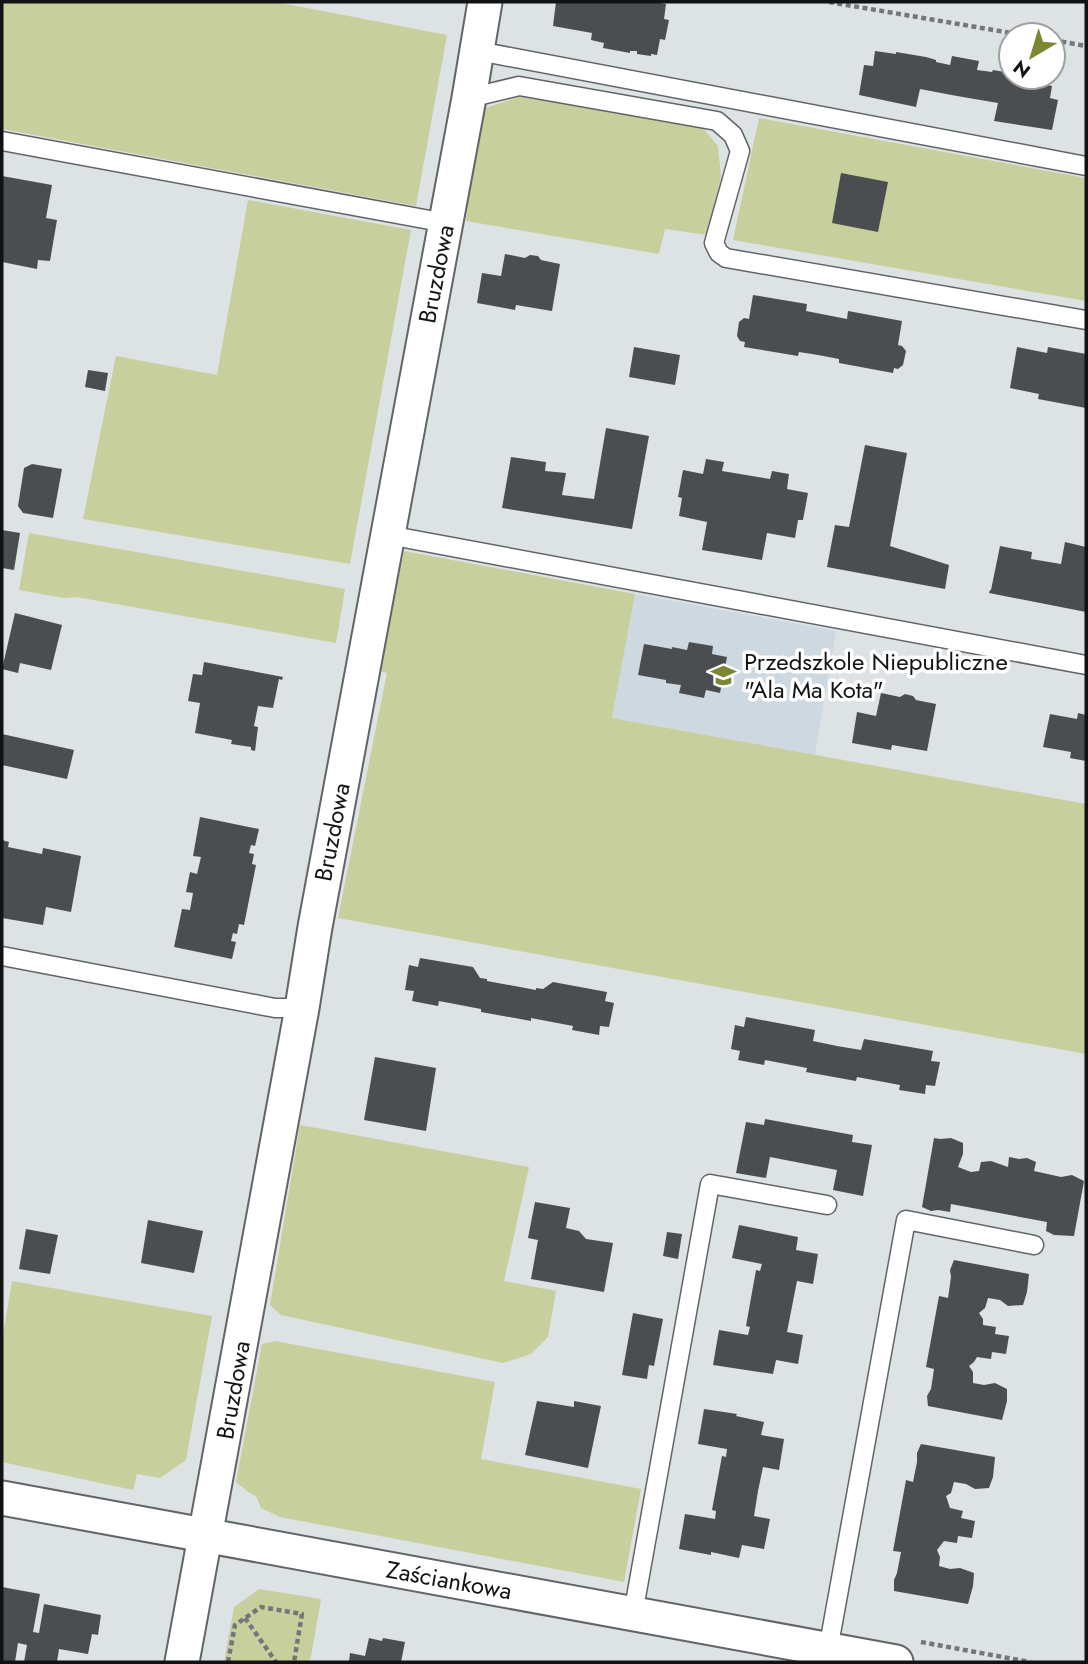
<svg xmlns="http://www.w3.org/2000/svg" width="1088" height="1664" font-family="Jost,sans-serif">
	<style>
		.built { fill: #cdd8e0 }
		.green { fill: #c7cf9d }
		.building { fill: #4b4e51 }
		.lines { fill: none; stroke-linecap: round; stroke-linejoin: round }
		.service-casing { stroke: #616568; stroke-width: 21 }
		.minor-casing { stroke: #616568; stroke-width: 37 }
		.path { stroke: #747779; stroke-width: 4.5; stroke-dasharray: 5 3.5; stroke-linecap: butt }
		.service { stroke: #fff; stroke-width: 18 }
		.minor { stroke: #fff; stroke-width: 33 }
		.labels { text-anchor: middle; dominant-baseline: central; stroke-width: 7; stroke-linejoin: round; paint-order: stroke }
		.street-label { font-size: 24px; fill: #111213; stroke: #fff }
		.poi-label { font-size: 24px; fill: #111213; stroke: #fff; text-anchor: start }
	</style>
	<rect width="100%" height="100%" fill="#dde2e5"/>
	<path class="built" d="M635,594L836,631L815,755L612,718Z"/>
	<path class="green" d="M2,2H276L447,35L416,206L2,129Z
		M525,95L702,127L718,146L721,176L708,235L665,229L659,254L466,221L479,110Z
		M759,118L1086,178V301L733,240Z
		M248,200L411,230L350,564L83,519L116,356L217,375Z
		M29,533L345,589L336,643L76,597L64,598L19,590Z
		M404,551L635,594L612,718L1086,804V1054L338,918L387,673L380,671Z
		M300,1125L529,1167L504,1281L556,1291L548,1337L531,1354L503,1363L281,1315L270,1305Z
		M12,1281L212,1316L186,1460L160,1478L137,1474L133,1490L2,1462V1341Z
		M275,1341L495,1382L481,1459L641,1489L624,1582L280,1517L261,1508L256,1496L248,1492L236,1482L262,1344Z
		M259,1589L321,1599L310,1662H224L234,1607Z"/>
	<path class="building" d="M556,2H655L666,4L664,19L669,20L665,40L660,39L657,55L651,54V56L637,54V51H630V53L603,48L604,43L591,40L592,33L553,26Z
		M875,51L896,54V52L926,57L936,60V62L950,65L952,56L979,61L977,70L992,72L993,70L1011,73V77H1033L1032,82L1052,86L1050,98L1058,100L1052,130L994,121L998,103L957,96L920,89L916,107L859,95L864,65L873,66Z
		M841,173L888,182L878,232L832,223Z
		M2,176L52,185L46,218L57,220L50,261L38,260L37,269L2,262Z
		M505,254L525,258L530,255L538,256L541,260L560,264L552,311L516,305L515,310L477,303L482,273L501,276Z
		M753,295L807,304L806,311L847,319L848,311L902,321L898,345L902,346L906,351L903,365L898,369L894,368L893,373L839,363V359L818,355L799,352L798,356L744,347L745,342L740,341L737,336L739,322L744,318L749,319Z
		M634,347L680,355L675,385L629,377Z
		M1017,347L1047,353L1048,347L1086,354V408L1038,399L1039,394L1010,388Z
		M88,370L108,373L105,391L85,387Z
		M606,428L649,436L632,529L502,508L511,457L546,462L545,471L566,473L562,495L594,499Z
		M865,445L907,453L890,546L949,565L945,589L827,567L835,525L849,527Z
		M706,459L724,462L722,471L770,479L772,471L789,474L787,489L808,493L803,520H798L795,538L767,533L762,560L702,550L707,522L679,516L682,498L678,497L683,470L703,474Z
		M32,464L62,469L53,518L23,513L18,506L24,468Z
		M2,530L20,533L14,570L2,568Z
		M1065,542L1086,547V612L989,593L990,590H991L1000,546L1032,552L1031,559L1061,564Z
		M15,613L62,625L51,670L20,663L18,673L2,669Z
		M689,642L713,646L712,654L727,657L720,693L706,690L704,698L679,693L681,685L666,683V680L638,675L644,644L672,649V647L687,650Z
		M204,662L283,677L282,680L279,679L273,708L258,706L254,726L258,727L255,751L251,750V747L231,744L232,740L195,733L200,703L188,701L193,674L202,675Z
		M881,693L900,697L905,694L913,696L916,700L936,704L927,751L892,745L891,750L852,743L857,712L876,716Z
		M1078,713L1086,715V761L1070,758L1071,752L1043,747L1050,714L1077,719Z
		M2,734L74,750L67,779L2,765Z
		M200,817L259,829L255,846L251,845L249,853L254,854L252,864L256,865L244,925L239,924L237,934L233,933L231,941L236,942L232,959L174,947L182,909L190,910L193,893L186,892L190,872L197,874L201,857L193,856Z
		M2,840L9,842L8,847L42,854L43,848L81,856L71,912L46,907L43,925L2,918Z
		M420,958L473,967L480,978L487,979V981L536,990V988L543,989L553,982L607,992L605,1001L614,1003L609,1027L600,1026L599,1035L572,1030L573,1026L531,1018V1021L481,1012V1009L439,1001L438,1006L412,1001L414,991L405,990L409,965L418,967Z
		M746,1017L815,1030L813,1041L837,1046L861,1050L864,1039L933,1051L931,1061L940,1062L935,1086L926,1085L925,1094L899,1090L900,1085L857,1077L856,1081L806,1072L807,1068L765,1060L764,1065L738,1060L740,1051L731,1049L735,1025L744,1027Z
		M375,1057L436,1068L426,1131L364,1120Z
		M765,1119L853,1135L852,1142L872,1145L863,1196L833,1190L837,1170L770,1157L766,1178L736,1173L746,1122L764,1125Z
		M934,1138L940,1139L951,1138L963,1143V1154L958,1167L971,1172L979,1171L981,1162L991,1161L1008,1167L1009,1157L1019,1159L1027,1158L1036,1162L1034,1171L1061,1177L1072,1175L1084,1181L1074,1236L1054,1235L1046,1231L1047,1222L951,1204L950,1212L938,1210L931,1211L922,1207Z
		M535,1202L570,1208L566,1228L579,1231L586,1239L613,1243L604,1292L531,1279L538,1240L528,1238Z
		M148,1220L203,1231L194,1273L141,1263Z
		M739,1225L798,1237L796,1250L818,1254L813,1284L797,1281L787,1332L803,1335L798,1364L776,1360L773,1374L713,1365L719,1330L748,1335L750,1327L746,1326L756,1270L760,1271L762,1264L732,1258Z
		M26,1229L58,1235L50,1274L19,1269Z
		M667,1232L682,1234L678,1259L663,1256Z
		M954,1260L1029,1274L1027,1292L1023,1305L1008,1306L1000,1300L988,1298L985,1308L979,1313L983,1319V1325L996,1327L995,1334L1009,1336L1006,1354L992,1352L991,1359L977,1357L974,1362L969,1366L973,1372V1383L984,1385L995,1383L1007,1389V1401L1002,1420L928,1406L927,1396L931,1389L934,1369L926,1367L939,1296L948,1298L951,1277L950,1270Z
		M633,1313L663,1319L654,1366L649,1365L647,1379L622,1375Z
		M537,1401L574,1407V1401L601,1406L588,1468L525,1455Z
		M704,1409L737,1414L736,1416L764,1422L761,1435L784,1439L779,1470L763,1467L758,1491L754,1516L770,1519L764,1549L742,1545L739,1558L711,1552V1555L679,1549L685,1514L715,1519L716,1511L712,1510L722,1456L726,1457L727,1449L698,1444Z
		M921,1444L995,1457L993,1477L989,1488L975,1489L966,1484L954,1482L951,1493L946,1496L950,1508L963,1511L961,1518L975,1521L972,1538L958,1536L957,1543L944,1541L937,1550L940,1557L939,1566L950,1569L960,1568L974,1573L973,1586L968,1604L894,1591V1580L897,1573L901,1552L893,1551L906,1480L913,1482L917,1462V1453Z
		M2,1587L40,1594L33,1632L39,1633L44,1604L101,1615L98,1635L92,1634L88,1654L59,1649L57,1662H24L27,1645L18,1643L15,1662H2Z
		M369,1638L382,1641L383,1638L405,1642L401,1662H349L350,1653L365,1656Z"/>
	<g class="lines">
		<defs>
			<path id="service" d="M478,51L1086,166
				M469,98L519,86L717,121L733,135L740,151L714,243L719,253L726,258L1086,320
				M2,141L446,223
				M388,535L1086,665
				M2,956L275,1008H302
				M633,1614L710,1184L827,1205
				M828,1650L906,1220L1034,1245"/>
			<path id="minor" d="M2,1498L896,1662
				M182,1662L302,1008L315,927L469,98L485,2"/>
		</defs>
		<use href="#service" class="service-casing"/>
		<use href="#minor" class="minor-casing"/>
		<path class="path" d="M829,2L1023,35
			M1053,40L1086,46
			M245,1618L276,1662
			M921,1642L1030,1662
			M228,1662L235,1625L261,1607L302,1614L294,1662"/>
		<use href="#service" class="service"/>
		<use href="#minor" class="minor"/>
	</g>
	<defs>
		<symbol id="school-bare" viewBox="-9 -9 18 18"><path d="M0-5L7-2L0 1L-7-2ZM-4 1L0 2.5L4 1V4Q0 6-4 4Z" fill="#7c8633" stroke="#fff" stroke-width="2.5" paint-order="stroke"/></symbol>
	</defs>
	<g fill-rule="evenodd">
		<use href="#school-bare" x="706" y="658" width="35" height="35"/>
	</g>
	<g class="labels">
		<g class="street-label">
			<text transform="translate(436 274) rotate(-79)">Bruzdowa</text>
			<text transform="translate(332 832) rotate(-79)">Bruzdowa</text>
			<text transform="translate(233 1390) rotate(-80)">Bruzdowa</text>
			<text transform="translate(449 1580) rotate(10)">Zaściankowa</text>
		</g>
		<g class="poi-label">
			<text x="744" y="661">Przedszkole Niepubliczne<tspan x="744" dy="28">"Ala Ma Kota"</tspan></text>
		</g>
	</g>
	<rect width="1088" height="1664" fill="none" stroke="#111213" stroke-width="7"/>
	<g transform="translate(1032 56) rotate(218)"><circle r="33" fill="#ffffff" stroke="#a0a0a1" stroke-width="2"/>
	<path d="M0-5L12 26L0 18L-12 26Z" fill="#7c8633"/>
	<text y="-10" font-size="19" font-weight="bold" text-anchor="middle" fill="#111213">N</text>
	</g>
</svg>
